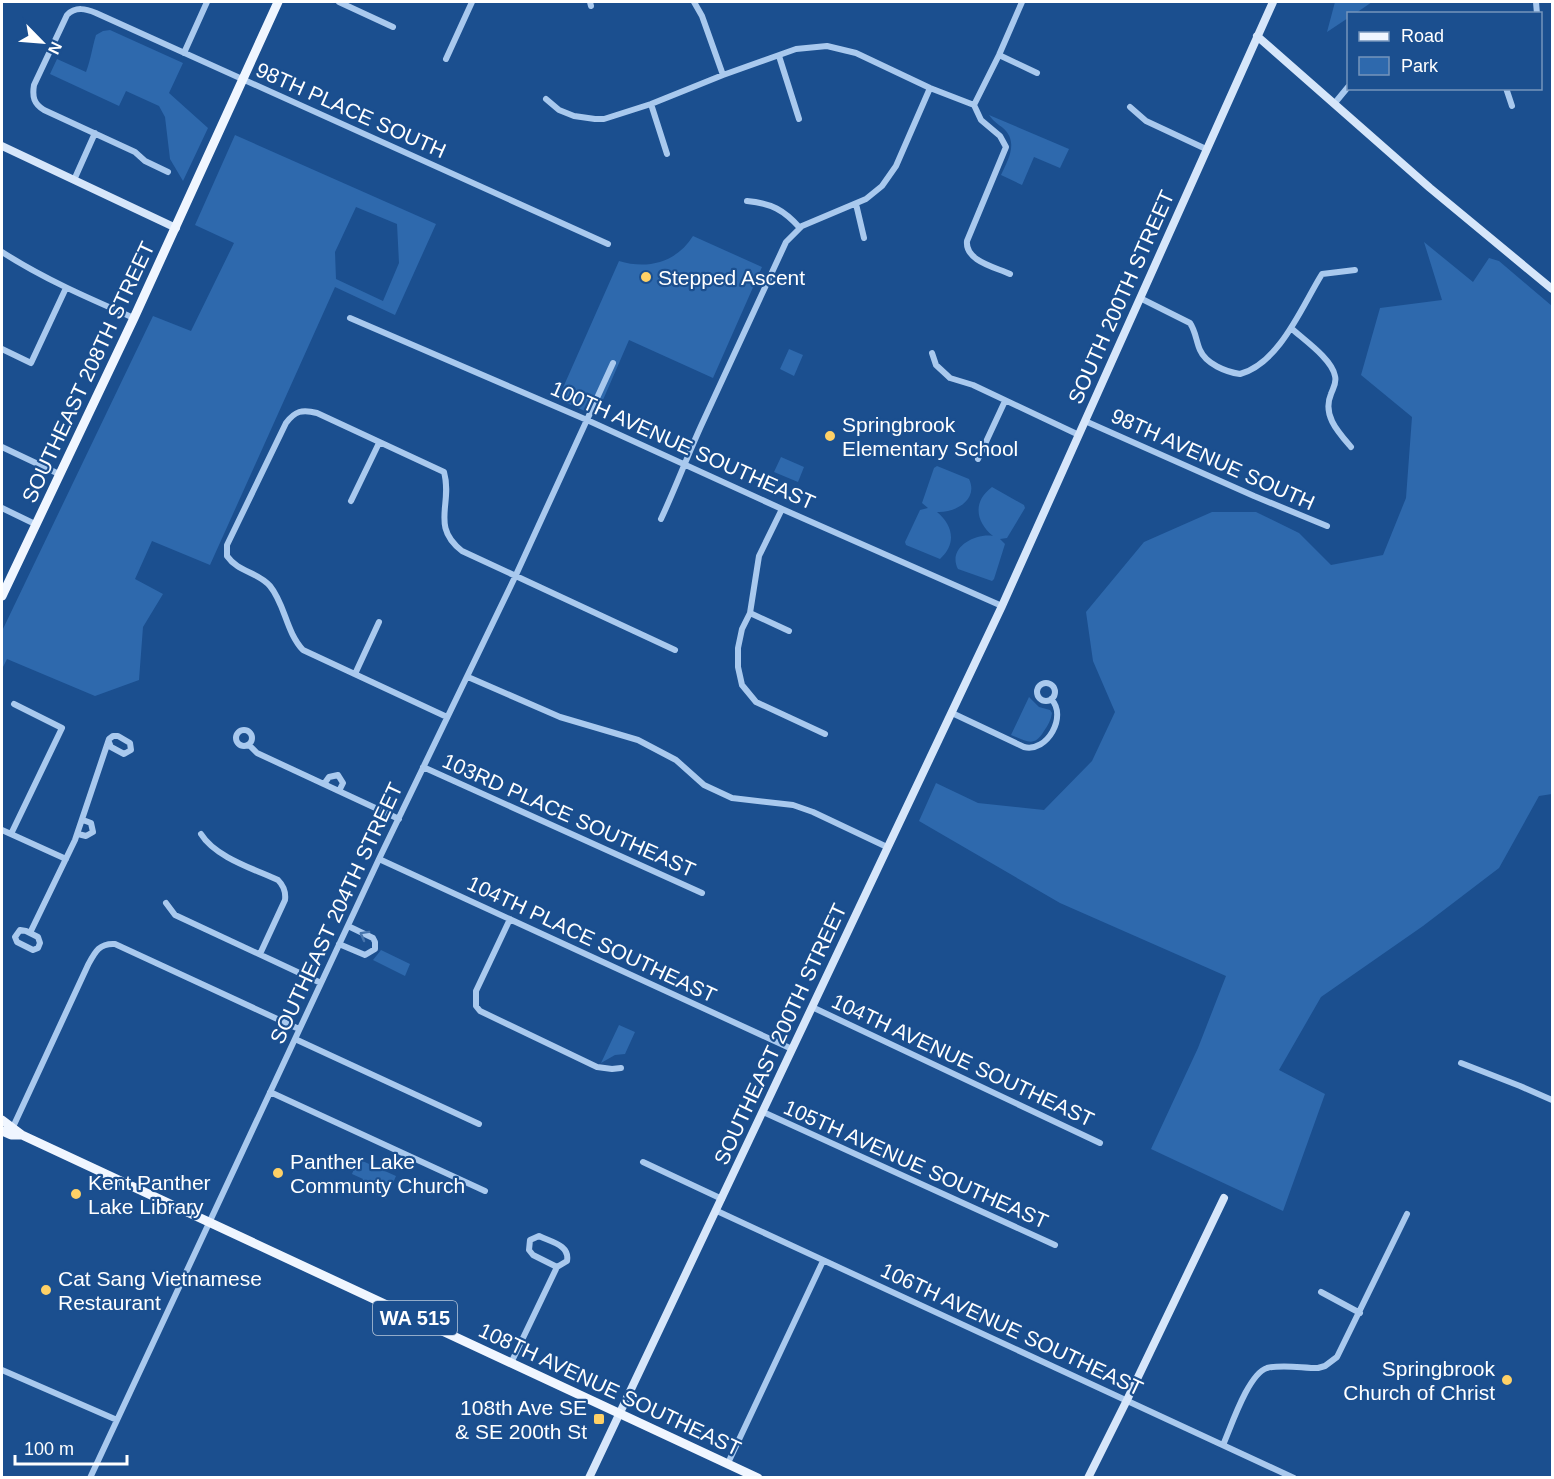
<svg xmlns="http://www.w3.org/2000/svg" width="1554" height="1479" font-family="Helvetica,sans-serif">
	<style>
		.green { fill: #2e69ad; fill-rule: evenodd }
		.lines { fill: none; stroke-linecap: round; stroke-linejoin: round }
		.street { stroke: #a9c9ee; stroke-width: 6 }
		.secondary { stroke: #d6e6fa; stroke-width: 8 }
		.primary { stroke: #f0f6ff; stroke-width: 9 }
		.oneway { stroke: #4674ac }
		.poi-dot { fill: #ffd166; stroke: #1b4f8f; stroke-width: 2 }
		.labels { text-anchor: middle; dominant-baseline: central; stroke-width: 4.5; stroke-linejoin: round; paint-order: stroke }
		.shield { fill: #1b4f8f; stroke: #bbcadd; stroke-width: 1.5 }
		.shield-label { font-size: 20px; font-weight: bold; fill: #fff }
		.street-label { font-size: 21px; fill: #fff; stroke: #1b4f8f }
		.poi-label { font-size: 21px; fill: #fff; stroke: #1b4f8f; text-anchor: start }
	</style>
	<rect width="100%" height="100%" fill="#1b4f8f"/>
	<path class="green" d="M1335,2H1372L1356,13L1348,14V18L1327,32Z
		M110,30L183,63L169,93L208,128L183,181L170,159L165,117L159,106L126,91L119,106L50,74L57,59L86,72C91,59 92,48 96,35L103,31Z
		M989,115L1069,149L1060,168L1034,157L1022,185L1001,175C1008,160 1019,142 1003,128C998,124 993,121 989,115Z
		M235,135L436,224L395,315L335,287L210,565L152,541L135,579L163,594L143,627L139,680L95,696L7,659L2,669V631L153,316L191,331L234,243L195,225ZM356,207L397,224L399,263L383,301L336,279L335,252Z
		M693,236L762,267L713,378L629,340L596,416L558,399L619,261C648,270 677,262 693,236Z
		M1424,242L1473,282L1489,258L1499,261L1552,306V794L1539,796L1499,868L1423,926L1321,997L1279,1070L1325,1094L1283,1211L1151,1149L1198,1048L1226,976L1060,903L919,821L936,783L978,803L1044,810L1092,761L1115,712L1093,661L1086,612L1144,542L1212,512H1256L1299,533L1331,565L1383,555L1406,498L1412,417L1361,375L1380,308L1442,300Z
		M789,349L803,355L794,376L780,369Z
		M781,457L804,467L798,482L774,472Z
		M937,466L969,479C979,500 955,513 937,512C953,525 957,544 940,559L906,545L905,542L920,510L928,508L922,503L934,468Z
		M992,487L1024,505L1025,508L1007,538L1000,539L1005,544L994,579L992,581L958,569C947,548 975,533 993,536C976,522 972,502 992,487Z
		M1029,697L1039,707L1050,710L1052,713C1051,720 1048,725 1044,731C1034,748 1027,741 1011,735Z
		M381,950L410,964L405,976L373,960Z
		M619,1025L635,1032L625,1054L615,1055L601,1063Z
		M358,1159L396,1176L386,1199L360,1187L363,1179L352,1174Z"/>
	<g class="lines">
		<path class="street" d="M339,2L393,27
			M590,2L591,6
			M694,2L702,16L723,75
			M1536,2L1537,14
			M184,53L207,2
			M999,55L1037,73
			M779,56L799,119
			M446,59L472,2
			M1506,88L1512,106
			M546,99L559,110L574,116L595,119H604L651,104L723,75L796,49L827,46L856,53L930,88L974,105
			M651,104L667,154
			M1334,104L1348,87
			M974,105L981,120L1000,136L1006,147L967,241C965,261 995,267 1010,274
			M974,105L999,55L1022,2
			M1130,107L1146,121L1206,149
			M168,172L145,161L135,152L44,110C34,104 32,97 34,85L67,15C76,6 86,9 96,13L608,244
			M74,180L95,133
			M747,201C771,203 784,210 800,228
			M856,204L864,238
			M2,252C44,279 88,298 134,318
			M1140,298L1190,323C1196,332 1196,341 1200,350C1206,364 1226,372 1240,374C1280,363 1302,306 1322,274L1355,270
			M350,318L587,420L782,509L1002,606
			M1291,328C1304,340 1332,359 1335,376C1337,383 1333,388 1331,394C1322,415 1338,432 1351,447
			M2,349L31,363L66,288
			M932,353L936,365L950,378L973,385L1079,435
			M1085,421L1254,496L1327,526
			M2,447L59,474
			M978,459L1005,401
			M351,501L379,443
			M2,508L35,524
			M782,509L759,556L750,613L742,629L738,648V667L742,685L756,702L825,734
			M661,519C675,489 687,457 701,426C729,365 758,303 786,242L802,226L866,199L882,186L896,166L930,88
			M750,613L789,631
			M355,674L379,622
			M468,677L560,717L638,740L676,760L704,785L732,798L793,805L813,812L887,847
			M1037 692a9 9 0 1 1 18 0a9 9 0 1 1-18 0Z
			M952,713L1024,747C1047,753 1068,716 1051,699
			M447,717L303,650C286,632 285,604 270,586C258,572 238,572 227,556V545L286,423C295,411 302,409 317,413L444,472C453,504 430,526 462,551L675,650
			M236 738a8 8 0 1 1 16 0a8 8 0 1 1-16 0Z
			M249,745L257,753L399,819
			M423,767L702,893
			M324,784L329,777L338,775L343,783L339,791
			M2,830L66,859
			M11,834L62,728L14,704
			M78,834L86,836L93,832L91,823L83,820
			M201,834C215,857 254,869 278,880C284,886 286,892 285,900L260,954
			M379,859L792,1049
			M166,903L175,915L321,983
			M510,919L476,991V1006L480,1011L597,1067L612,1069L621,1068
			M20,930L26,931L38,937L40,943L38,948L33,950L17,942L15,937Z
			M30,933L75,840L109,739L113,736H118L130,743L131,750L124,754L111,747L109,742
			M339,944L365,955L375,949V942L373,938L348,926
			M812,1007L1100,1143
			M295,1039L479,1124
			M1461,1063L1520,1086L1552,1100
			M270,1092L485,1191
			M763,1112L1055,1245
			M13,1127L88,965C95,952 99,943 115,944L299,1029
			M643,1162L722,1199
			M717,1211L1294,1478
			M1321,1292L1360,1313
			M511,1363L557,1267L567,1261C570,1245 551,1242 539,1236L530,1240L529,1250L533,1255L557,1267
			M2,1370L117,1420
			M1223,1445C1231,1427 1248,1374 1267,1368C1282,1364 1302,1368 1318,1368L1325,1366L1337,1357L1407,1214
			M728,1463L823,1261
			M90,1478L379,859L515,577L613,363"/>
		<path class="secondary" d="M1257,36L1430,188L1552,289
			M2,146L176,228
			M589,1478L1002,606L1273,2
			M1088,1478L1127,1400L1224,1198"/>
		<path class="primary" d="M2,596L134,318L278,2
			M2,1120L22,1135L758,1478
			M2,1131L11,1135H22"/>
	</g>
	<defs><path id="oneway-chevron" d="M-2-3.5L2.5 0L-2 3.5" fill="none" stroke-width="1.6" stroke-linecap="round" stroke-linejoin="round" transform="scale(1.5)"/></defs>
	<use class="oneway" href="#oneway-chevron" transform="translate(364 935) rotate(-151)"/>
	<g class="poi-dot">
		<circle cx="646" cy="277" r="6"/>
		<circle cx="830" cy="436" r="6"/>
		<circle cx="278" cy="1173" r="6"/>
		<circle cx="76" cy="1194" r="6"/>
		<circle cx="46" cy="1290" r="6"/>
		<circle cx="1507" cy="1380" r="6"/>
		<rect x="593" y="1413" width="12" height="12" rx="3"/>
	</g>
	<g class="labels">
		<rect class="shield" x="373" y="1301" width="84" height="34" rx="4.5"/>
		<g class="shield-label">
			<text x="415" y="1318">WA 515</text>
		</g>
		<g class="street-label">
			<text transform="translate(351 110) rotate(24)">98TH PLACE SOUTH</text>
			<text transform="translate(1121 297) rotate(-66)">SOUTH 200TH STREET</text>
			<text transform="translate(88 372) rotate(-65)">SOUTHEAST 208TH STREET</text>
			<text transform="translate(683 445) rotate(24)">100TH AVENUE SOUTHEAST</text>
			<text transform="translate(1213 459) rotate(24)">98TH AVENUE SOUTH</text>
			<text transform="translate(569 815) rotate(24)">103RD PLACE SOUTHEAST</text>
			<text transform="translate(336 913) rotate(-65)">SOUTHEAST 204TH STREET</text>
			<text transform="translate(592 939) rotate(25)">104TH PLACE SOUTHEAST</text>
			<text transform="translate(780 1034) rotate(-65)">SOUTHEAST 200TH STREET</text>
			<text transform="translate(963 1060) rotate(25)">104TH AVENUE SOUTHEAST</text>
			<text transform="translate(916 1164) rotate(24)">105TH AVENUE SOUTHEAST</text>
			<text transform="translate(1012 1329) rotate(25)">106TH AVENUE SOUTHEAST</text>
			<text transform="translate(610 1389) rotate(25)">108TH AVENUE SOUTHEAST</text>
		</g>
		<g class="poi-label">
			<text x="658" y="277">Stepped Ascent</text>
			<text x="842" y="424">Springbrook<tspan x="842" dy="24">Elementary School</tspan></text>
			<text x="290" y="1161">Panther Lake<tspan x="290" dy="24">Communty Church</tspan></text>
			<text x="88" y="1182">Kent Panther<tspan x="88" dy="24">Lake Library</tspan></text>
			<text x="58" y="1278">Cat Sang Vietnamese<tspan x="58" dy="24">Restaurant</tspan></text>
			<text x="1495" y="1368" text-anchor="end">Springbrook<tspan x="1495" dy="24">Church of Christ</tspan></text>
			<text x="587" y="1407" text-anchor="end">108th Ave SE<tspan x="587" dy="24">&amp; SE 200th St</tspan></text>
		</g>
	</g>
	<rect width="1554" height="1479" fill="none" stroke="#ffffff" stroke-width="6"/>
	<rect x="1347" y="12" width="195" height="78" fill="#1b4f8f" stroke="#7695bc" stroke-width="1.5"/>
	<rect x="1359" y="32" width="30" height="9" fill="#f0f6ff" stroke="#7695bc" stroke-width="1.5"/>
	<text x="1401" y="42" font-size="18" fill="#ffffff">Road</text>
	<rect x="1359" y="57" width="30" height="18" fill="#2e69ad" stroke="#7695bc" stroke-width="1.5"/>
	<text x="1401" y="72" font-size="18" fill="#ffffff">Park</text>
	<g transform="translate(42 42) rotate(115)" stroke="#1b4f8f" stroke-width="4.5" paint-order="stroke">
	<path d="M0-4.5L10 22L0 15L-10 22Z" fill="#ffffff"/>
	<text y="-9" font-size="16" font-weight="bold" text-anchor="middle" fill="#ffffff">N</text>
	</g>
	<path d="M15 1455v9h112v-9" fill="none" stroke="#ffffff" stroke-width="3"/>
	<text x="24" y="1455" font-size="18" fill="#ffffff" stroke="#1b4f8f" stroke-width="4.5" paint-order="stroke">100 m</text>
</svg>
